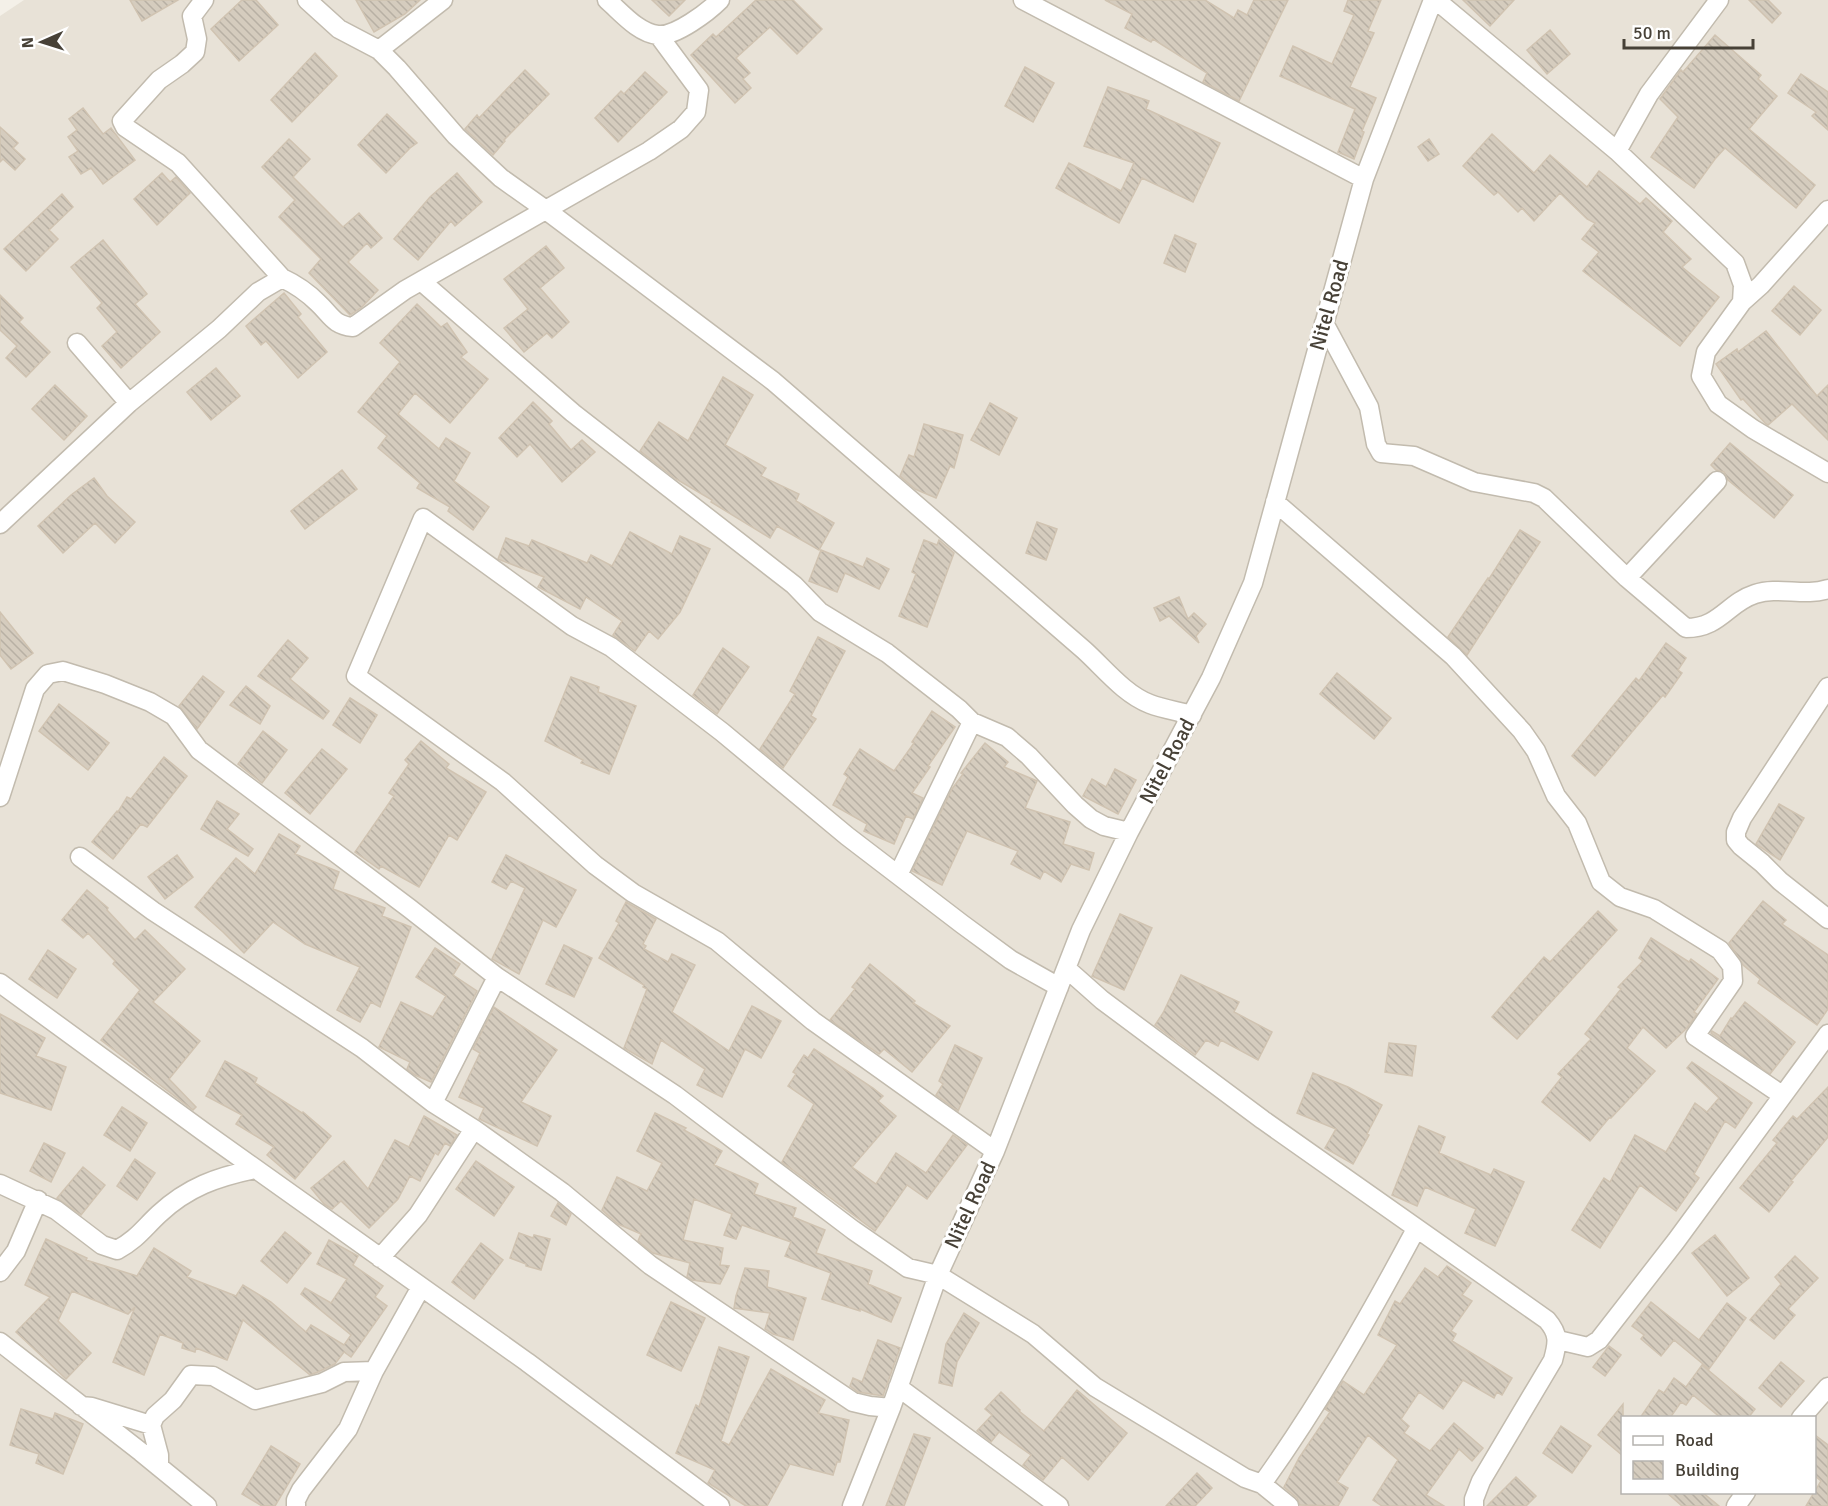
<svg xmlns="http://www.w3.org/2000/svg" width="1828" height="1506" font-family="Signika,sans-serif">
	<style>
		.residential { fill: #e8e2d7; fill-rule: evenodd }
		.building { fill: url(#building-back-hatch); stroke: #d0c3b1; stroke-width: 1.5 }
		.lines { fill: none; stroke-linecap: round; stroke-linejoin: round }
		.minor-casing { stroke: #c2bbae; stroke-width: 21 }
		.minor { stroke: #fff; stroke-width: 18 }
		.labels { text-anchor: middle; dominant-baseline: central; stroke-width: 6; stroke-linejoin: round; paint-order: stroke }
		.street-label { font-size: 21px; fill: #474137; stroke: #fff }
	</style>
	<defs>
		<pattern id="building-back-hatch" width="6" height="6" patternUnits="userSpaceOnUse" patternTransform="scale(1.5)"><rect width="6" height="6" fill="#d5ccbe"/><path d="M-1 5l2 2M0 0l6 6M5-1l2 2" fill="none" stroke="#b8b0a4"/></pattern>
	</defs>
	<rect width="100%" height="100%" fill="#f4f0e8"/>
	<path class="residential" d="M24,0H1828V1506H0V16ZM1622,1418H1814V1492H1622Z"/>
	<path class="building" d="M130,0H178L142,21Z
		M242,0H256L278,25L239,61L211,29Z
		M356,0H420L405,14L374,32Z
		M652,0H685L669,16Z
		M756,0H793L822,29L797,54L770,27L736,58L750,73L743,79L751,88L735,103L691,55L713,34L716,37Z
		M1105,0H1205L1234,18L1238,10L1247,15L1254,0H1288L1239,101L1203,82L1207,73L1153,39L1151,42L1125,28L1132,14Z
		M1348,0H1381L1368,31L1374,33L1350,87L1376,98L1362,131L1364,132L1354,159L1338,152L1355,109L1280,76L1293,46L1332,64L1354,15L1344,11Z
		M1463,0H1514L1490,26Z
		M1749,0H1768L1781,13L1772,23Z
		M1550,30L1570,54L1547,74L1527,50Z
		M1715,35L1761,75L1758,79L1777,96L1749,129L1815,185L1796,208L1725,148L1715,159L1694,188L1651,157L1678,117L1660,99L1678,74L1681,70L1683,72Z
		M315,53L337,76L292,122L271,100Z
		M1025,67L1054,83L1033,122L1005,106Z
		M525,70L549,94L504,140L505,141L493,155L465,129L477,115L479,118Z
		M645,72L667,92L618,142L595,118L621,91L624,94Z
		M1801,74L1828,92V130L1812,116L1816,112L1788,93Z
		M1108,87L1149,101L1146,109L1220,143L1193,202L1142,178L1119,223L1056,188L1069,163L1121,191L1134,163L1084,146Z
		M83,108L103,134L111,128L135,160L103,184L91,168L81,174L69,157L78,151L68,137L77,130L69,119Z
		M387,114L417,143L410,148L386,173L358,145Z
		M0,127L18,143L13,148L25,159L15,170L3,159L0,162Z
		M1492,134L1534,173L1550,155L1587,187L1599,171L1640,204L1646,198L1672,221L1663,232L1691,259L1682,267L1719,297L1680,346L1583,271L1599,252L1582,239L1595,223L1587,219L1560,193L1534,221L1522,208L1518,212L1498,192L1494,195L1463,166Z
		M289,139L310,159L293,177L343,227L359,213L382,238L371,248L367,243L348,262L378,290L362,307L350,315L309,273L321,259L279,217L295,200L262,167Z
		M1429,139L1439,154L1428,161L1418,147Z
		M162,173L170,182L176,177L190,193L157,225L134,199Z
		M457,173L482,202L455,226L451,221L418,260L394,239L430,197Z
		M62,194L73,207L49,230L58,239L26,271L4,249Z
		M1175,235L1196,244L1185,272L1164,263Z
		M103,240L147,294L135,304L160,332L121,368L102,346L117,332L97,308L102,303L71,267Z
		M546,246L564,268L540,288L569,322L552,338L547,333L524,352L504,328L528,309L504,279Z
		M1794,286L1821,310L1800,335L1772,311Z
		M284,293L301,314L298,317L327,352L298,378L266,341L261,345L246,326Z
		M0,295L23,318L19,322L50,352L26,377L6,358L17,346L0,330Z
		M417,304L441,327L447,323L467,352L461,357L488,379L450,423L415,393L398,414L439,449L446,438L470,453L454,481L489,507L473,530L448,511L450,507L417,488L420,483L378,448L387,436L358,412L400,362L380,343Z
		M1766,331L1817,396L1828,385V440L1792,404L1768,425L1765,423L1743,399L1741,400L1716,364L1737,349L1738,352Z
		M216,368L240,396L211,420L187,392Z
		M723,377L753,395L725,445L766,468L761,476L799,494L796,501L834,523L819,550L777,526L770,538L711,502L712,500L676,479L640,451L659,422L688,441Z
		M55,385L87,416L64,440L32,409Z
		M533,402L552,421L549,424L571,450L582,440L595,452L562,482L530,444L517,457L499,438Z
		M990,403L1017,418L999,455L971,440Z
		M924,424L963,435L954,468L950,466L936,498L915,489L900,476L909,455L914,457Z
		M1730,443L1793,495L1774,518L1728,480L1724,472L1716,470L1711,465Z
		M342,470L357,489L305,529L291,511Z
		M94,478L107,496L135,522L115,543L95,523L63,553L38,526L71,495Z
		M1037,522L1057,529L1046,560L1026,553Z
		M1520,530L1540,542L1467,655L1448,637L1488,578L1489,579Z
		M630,532L672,554L680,536L710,549L680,612L658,639L649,631L635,651L613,635L622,621L586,597L580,609L538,587L544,577L498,559L506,538L529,546L532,540L587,563L591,555L612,566Z
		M924,540L937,545L939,540L954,553L927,627L899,616L916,574L912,572Z
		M821,550L863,567L867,558L889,569L879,589L845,573L837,592L809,581Z
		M1179,597L1188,619L1194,613L1206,624L1196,636L1199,643L1169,616L1160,621L1154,608Z
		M0,612L33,653L11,669L0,655Z
		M818,637L845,651L811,716L816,719L783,768L760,749L795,694L790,691Z
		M288,640L308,658L290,679L329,711L323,719L258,676Z
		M1666,643L1686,658L1678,670L1682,673L1665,697L1663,695L1595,776L1572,756L1636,678L1639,681Z
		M723,648L749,667L717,714L693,695Z
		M1337,673L1391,718L1374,739L1320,694Z
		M203,676L224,692L197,729L179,706Z
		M571,677L599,687L598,692L636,706L609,774L581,763L583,760L545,741Z
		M246,686L270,706L260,724L230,705Z
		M350,698L377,715L360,743L333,725Z
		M59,704L109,743L88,770L39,731Z
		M932,711L955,727L928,766L930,767L912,793L923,798L913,819L906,816L894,844L864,831L867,824L833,805L848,777L844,774L860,749L894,771L914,743L912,742Z
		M263,731L287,750L262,783L238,764Z
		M421,741L449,764L446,768L486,792L457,840L449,835L419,887L381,866L379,869L355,852L394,796L389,793L409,764L405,760Z
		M985,743L1008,762L1004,767L1037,781L1025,808L1070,822L1063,844L1094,853L1089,870L1071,864L1061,882L1044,871L1040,879L1011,864L1018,851L967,831L942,885L912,871L952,789L963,774L961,773Z
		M322,749L347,769L310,814L285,793Z
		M164,757L187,776L147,827L141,824L113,859L92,842L117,811L118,812L127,797L131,799Z
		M1115,769L1136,780L1118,814L1083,796L1092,779L1106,787Z
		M217,801L239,814L227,829L253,849L248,856L201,829Z
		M1779,804L1804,818L1780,860L1756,844Z
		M279,834L300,846L295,854L339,872L333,889L385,908L382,916L411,927L380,1007L371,1002L360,1022L337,1010L360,967L305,944L273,922L244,953L223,932L195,907L236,858L255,874Z
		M177,855L193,877L165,899L148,877Z
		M506,855L576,890L556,927L543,920L519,974L492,959L525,888L511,881L506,889L492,882Z
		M87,890L108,908L107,910L135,940L145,930L185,969L153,1002L200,1041L169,1079L196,1107L193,1110L101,1040L140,990L113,964L115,961L88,933L83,938L62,920Z
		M1763,901L1786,920L1782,924L1828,955V1009L1817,1025L1758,983L1760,979L1743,965L1729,943Z
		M626,902L656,919L643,944L646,946L644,949L668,962L672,954L695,965L672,1012L729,1051L752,1006L781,1021L761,1058L745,1049L722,1097L697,1085L705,1069L661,1040L652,1064L624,1048L647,989L643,987L644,985L599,958L619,923L616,921Z
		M1598,911L1617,930L1517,1039L1492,1017L1544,957L1550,962Z
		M1120,914L1152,928L1124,990L1092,976Z
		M1651,938L1689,962L1691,959L1718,979L1694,1012L1697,1014L1687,1028L1666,1048L1643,1027L1627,1048L1655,1071L1611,1118H1609L1590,1141L1542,1102L1562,1077L1558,1074L1591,1039L1585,1034L1621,989L1618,987L1643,961L1639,958Z
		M564,945L592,958L574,997L546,984Z
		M435,948L460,964L453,975L477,991L431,1082L415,1075L407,1069L410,1062L379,1047L401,1002L433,1017L446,996L416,977Z
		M48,950L76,969L57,998L29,979Z
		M870,964L915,1001L913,1003L950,1026L912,1072L884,1049L879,1054L830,1020L855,989L852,987Z
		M1181,975L1239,1002L1234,1012L1272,1032L1258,1060L1221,1040L1218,1046L1206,1040L1195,1055L1155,1025L1163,1013Z
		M1745,1002L1795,1042L1770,1074L1711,1033L1712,1031L1720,1036L1731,1018L1732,1019Z
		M494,1007L557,1050L521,1102L551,1116L537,1146L479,1119L484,1108L459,1097L480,1053L473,1049Z
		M0,1014L45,1038L36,1056L66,1067L51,1110L0,1093Z
		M1389,1043L1416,1046L1412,1076L1385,1072Z
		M955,1045L982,1058L958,1111L936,1095L943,1084L939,1081Z
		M814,1049L873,1088L883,1096L878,1101L896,1116L852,1167L876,1184L896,1153L926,1173L953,1135L967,1145L927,1199L907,1185L875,1231L782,1162L814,1104L788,1086L796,1074L793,1072L804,1055L808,1058Z
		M225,1061L257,1078L255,1083L302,1113L303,1112L331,1136L295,1179L267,1155L274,1147L236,1124L242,1115L206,1096Z
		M1692,1062L1752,1103L1735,1128L1725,1121L1694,1174L1699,1178L1676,1211L1640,1185L1600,1248L1572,1230L1604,1178L1610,1182L1635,1135L1666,1152L1695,1103L1707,1112L1719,1098L1687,1068Z
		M1313,1073L1348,1087L1382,1105L1367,1134L1369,1135L1353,1164L1325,1148L1336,1129L1297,1113Z
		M1828,1087V1137L1791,1181L1793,1182L1769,1212L1740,1188L1777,1143L1773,1140L1793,1116L1797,1119Z
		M122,1107L147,1123L130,1151L104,1135Z
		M655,1113L686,1128L684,1130L722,1151L714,1165L758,1184L754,1194L796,1208L793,1217L825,1230L816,1253L872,1271L868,1284L901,1298L891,1322L860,1309V1311L822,1299L831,1273L785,1256L791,1242L742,1225L736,1239L724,1235L732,1214L694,1199L683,1240L723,1248L720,1265L729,1266L720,1284L692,1280L687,1277L690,1263L653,1253L638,1241L641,1234L618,1224L602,1210L617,1177L647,1191L662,1163L637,1151Z
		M424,1116L457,1135L450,1146L445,1143L438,1155L435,1153L420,1181L410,1176L398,1199L369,1228L341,1201L332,1209L324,1204L311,1188L344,1161L368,1189L395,1140L409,1147Z
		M1419,1126L1445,1137L1439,1153L1491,1175L1494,1169L1524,1182L1495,1246L1465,1233L1476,1209L1425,1187L1417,1206L1392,1195Z
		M44,1143L65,1153L51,1182L30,1171Z
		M135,1159L155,1173L137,1200L117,1186Z
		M476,1161L514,1187L494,1216L456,1189Z
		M83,1167L105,1185L81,1215L57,1198Z
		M558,1203L571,1214L566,1225L551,1216Z
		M285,1232L311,1253L287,1283L261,1261Z
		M519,1233L533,1238L534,1235L550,1239L541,1270L526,1266V1264L510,1258Z
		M1715,1235L1749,1278L1727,1296L1692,1253Z
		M46,1239L87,1258L86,1260L137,1276L154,1248L191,1271L187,1277L236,1296L243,1285L271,1302L306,1332L311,1325L344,1345L351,1335L301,1294L305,1288L331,1303L347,1279L317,1264L329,1240L358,1256L353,1265L383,1286L375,1297L387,1306L351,1357L344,1352L335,1364L318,1372L310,1375L243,1320L227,1360L196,1348L195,1352L182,1348L183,1343L160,1334L144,1375L113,1362L135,1307L128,1314L72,1291L58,1321L91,1353L66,1379L16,1332L50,1297L25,1285Z
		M481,1243L503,1260L474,1299L452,1282Z
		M1795,1256L1818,1278L1788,1309L1795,1315L1774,1339L1750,1320L1781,1284L1775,1277Z
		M1447,1266L1471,1283L1462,1295L1472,1301L1451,1331L1456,1334L1452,1341L1512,1378L1502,1395L1497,1392L1494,1398L1463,1380L1443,1409L1419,1392L1401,1419L1409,1426L1404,1433L1430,1451L1454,1423L1483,1448L1472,1461L1459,1449L1426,1495L1444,1506H1382L1373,1500L1398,1460L1368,1435L1337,1482L1348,1488L1338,1506L1300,1505L1297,1498L1284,1487L1299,1458L1330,1412L1325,1409L1343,1381L1364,1395L1397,1345L1378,1335L1395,1301L1400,1304L1425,1268L1438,1277Z
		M745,1268L769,1271L767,1287L806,1298L793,1340L773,1334L765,1329L770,1313L734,1308L736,1296Z
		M671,1302L705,1318L681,1371L647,1355Z
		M1651,1302L1699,1340L1727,1303L1746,1318L1709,1369L1674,1340L1661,1356L1641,1339L1644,1335L1632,1326Z
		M964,1313L979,1323L957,1362L952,1386L939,1383L946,1344Z
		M878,1340L900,1348L883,1396L858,1392L850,1386L853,1378L862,1382Z
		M1609,1346L1621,1355L1605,1376L1593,1367Z
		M719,1347L749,1357L721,1441L729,1445L771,1369L825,1400L818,1413L849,1420L840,1462H837L833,1475L790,1464L767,1506H746L708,1483L715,1470L676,1453L696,1405L699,1407Z
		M1781,1362L1804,1381L1781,1407L1759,1388Z
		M1702,1365L1755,1409L1748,1418H1721L1693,1395L1686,1405L1681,1402L1670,1418H1640L1659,1390L1664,1393L1674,1378L1686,1387Z
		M1077,1390L1127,1433L1088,1480L1062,1457L1043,1480L1023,1465L1031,1455L999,1432L991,1442L977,1431L992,1415L985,1409L1001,1392L1020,1410L1019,1411L1044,1431Z
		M1623,1404V1456L1598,1435Z
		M21,1409L53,1419L55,1413L83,1424L63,1474L36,1463L39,1454L10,1445Z
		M1561,1426L1591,1446L1572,1473L1543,1453Z
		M914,1434L930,1438L904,1506H886Z
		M1815,1435L1828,1445V1506H1806L1821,1481L1815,1476Z
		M271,1446L300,1464L275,1506H262L242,1494Z
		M1197,1473L1212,1488L1195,1506H1166Z
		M1516,1477L1536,1496L1526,1506H1487Z
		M1666,1492H1702L1719,1506H1682Z"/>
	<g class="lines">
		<defs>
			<path id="minor" d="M204,0L192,16L197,39L195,52L182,64L159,80L122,121L125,127L178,163L282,278
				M307,0L339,29L379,50L397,68L456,136L501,178L546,210L773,381L1084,650C1104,668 1124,694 1150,704C1163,709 1178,711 1192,715
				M607,0C621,12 638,33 658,35C675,37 708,12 720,0
				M1023,0L1364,179
				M1436,0L1617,151L1735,263L1743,285L1742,302L1706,352L1701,376L1718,404L1753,429L1828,473
				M379,50L443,0
				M1617,151L1649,94L1719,0
				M421,281L573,413L794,585L820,612L887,653L959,709L972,722L1007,737L1029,756L1075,805L1091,819L1104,826L1129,832
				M1742,302L1761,285L1828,210
				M1324,323L1369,407L1376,444L1381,453L1414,456L1474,482L1534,493L1544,498L1627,578L1686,628C1720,628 1727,603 1755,594C1779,586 1804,597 1828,589
				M77,343L129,403
				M1275,502L1453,656L1522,731L1536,751L1556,796L1577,823L1601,882L1620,897L1654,909L1720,950L1732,966L1733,981L1695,1036L1782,1095
				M0,524L129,403L219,329L258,292L282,278C295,284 307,292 318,303C331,315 333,325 353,327L405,290L649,151L681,129L696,112L699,90L659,36
				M1627,578L1717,481
				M1828,687L1742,818L1736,832V840L1741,846L1762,863L1780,881L1828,919
				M0,797L35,689L48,674L63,671L105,684L150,702L174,716L199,750L409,908L497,977L675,1095L853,1230L908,1268L938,1275L1033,1334L1095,1387L1245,1478L1262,1484L1289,1506
				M80,857L153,911L362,1048L433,1103L474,1129L562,1192L650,1265L853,1402L870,1406L891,1408
				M898,875L972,722
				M1067,969L1102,1000L1263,1120L1547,1320C1559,1334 1558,1342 1553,1360L1481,1481L1474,1499V1506
				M0,983L204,1132L527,1362L720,1506
				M433,1103L497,977
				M995,1151L813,1021L717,941L633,893L595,865L503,782L356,676L423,518L572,626L611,647L722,732L847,836L962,924L1011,960L1059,987
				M0,1184L56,1210L102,1245L117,1250C137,1239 143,1229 159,1214C188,1187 217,1177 255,1169
				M380,1258L418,1215L474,1129
				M0,1272L16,1251L38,1200
				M1558,1340L1588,1347L1599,1340L1676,1241L1828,1034
				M0,1342L141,1452L207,1506
				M898,1387L1059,1506
				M81,1406L92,1407L151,1425L155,1416L173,1400L191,1375L213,1376L255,1400L322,1383L344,1372L374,1371
				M1801,1418L1828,1387
				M151,1425L159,1455V1467
				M1262,1484C1320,1403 1369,1317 1416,1229
				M296,1506V1500L301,1490L348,1429L374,1371L421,1287
				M852,1506L891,1408L938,1275L995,1151L1081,930L1129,832L1211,678L1253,583L1364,179L1433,0
				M1736,1506L1746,1492"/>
		</defs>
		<use href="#minor" class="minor-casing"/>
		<use href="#minor" class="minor"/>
	</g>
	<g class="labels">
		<g class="street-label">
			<text transform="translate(1329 305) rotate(-74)">Nitel Road</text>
			<text transform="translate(1167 761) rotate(-62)">Nitel Road</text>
			<text transform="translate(970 1205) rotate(-65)">Nitel Road</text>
		</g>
	</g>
	<rect x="1621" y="1416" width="195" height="78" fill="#ffffff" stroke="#b5b3af" stroke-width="1.5"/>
	<rect x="1633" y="1436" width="30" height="9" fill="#ffffff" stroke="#b5b3af" stroke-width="1.5"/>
	<text x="1675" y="1446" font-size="18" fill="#474137">Road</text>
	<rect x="1633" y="1461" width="30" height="18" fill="url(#building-back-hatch)" stroke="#b5b3af" stroke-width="1.5"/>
	<text x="1675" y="1476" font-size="18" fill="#474137">Building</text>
	<g transform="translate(42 42) rotate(267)" stroke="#ffffff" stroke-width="4.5" paint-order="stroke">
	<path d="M0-4.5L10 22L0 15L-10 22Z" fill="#474137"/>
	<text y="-9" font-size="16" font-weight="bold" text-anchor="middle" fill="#474137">N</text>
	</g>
	<path d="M1624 39v9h129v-9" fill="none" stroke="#474137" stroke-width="3"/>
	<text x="1633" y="39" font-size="18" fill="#474137" stroke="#ffffff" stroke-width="4.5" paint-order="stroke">50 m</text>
</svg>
